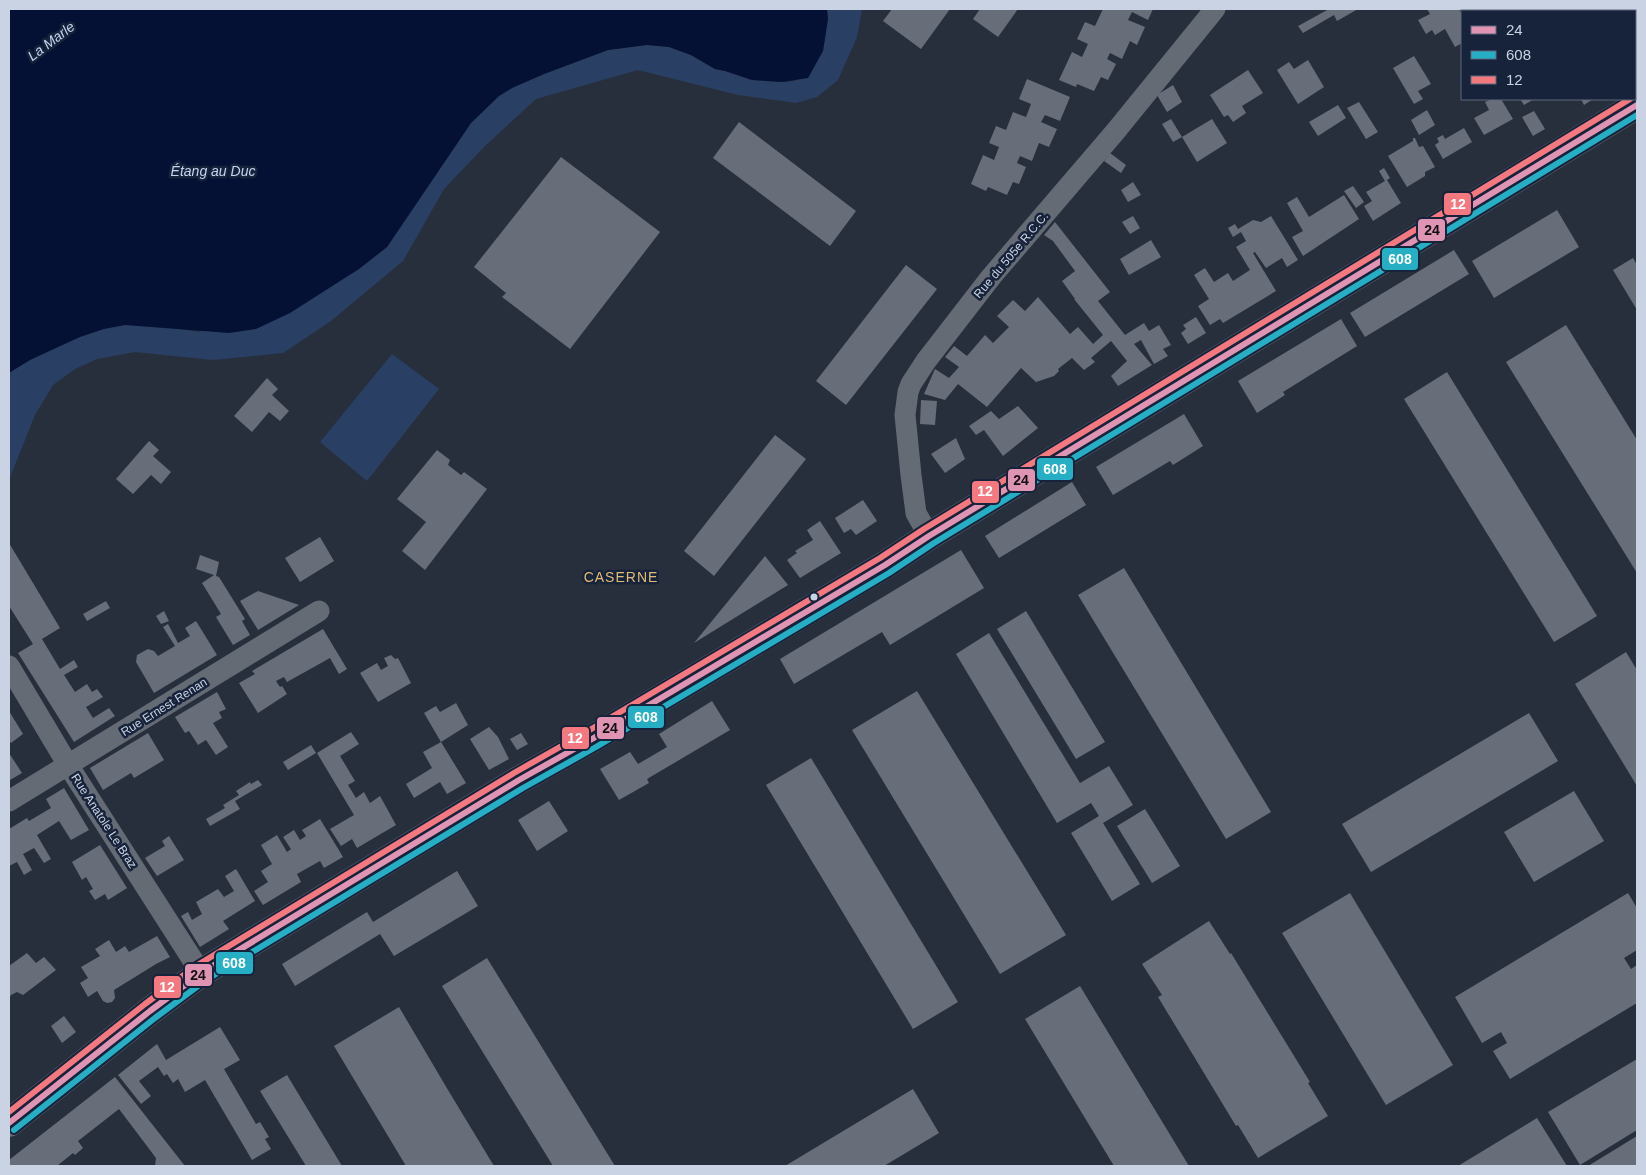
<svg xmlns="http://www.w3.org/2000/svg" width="1646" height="1175" font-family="Arial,sans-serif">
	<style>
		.green { fill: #2a3f64 }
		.water { fill: #041135 }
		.building { fill: #676e7a }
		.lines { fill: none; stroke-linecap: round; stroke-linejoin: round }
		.minor { stroke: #656b75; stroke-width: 21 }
		.secondary { stroke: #656b75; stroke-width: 28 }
		.bus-1-casing { stroke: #16233a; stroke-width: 10 }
		.bus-2-casing { stroke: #16233a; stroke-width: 10 }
		.bus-3-casing { stroke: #16233a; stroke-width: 10 }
		.bus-1 { stroke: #df94b4; stroke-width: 6 }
		.bus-2 { stroke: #26afc4; stroke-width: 6 }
		.bus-3 { stroke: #f4787f; stroke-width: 6 }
		.bus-dot { fill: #cad3e3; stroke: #16233a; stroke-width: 2 }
		.labels { text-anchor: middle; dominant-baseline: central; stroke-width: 5; stroke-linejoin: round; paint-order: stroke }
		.street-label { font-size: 12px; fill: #cad3e3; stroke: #16233a }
		.water-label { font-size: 14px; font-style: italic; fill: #c4d4f1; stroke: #16233a }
		.neighbourhood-label { font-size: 14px; letter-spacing: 1px; fill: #e2bb74; stroke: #16233a }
		.line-badge { stroke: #16233a; stroke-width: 2 }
		.badge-label { font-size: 14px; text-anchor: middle; font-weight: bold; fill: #fff }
		.pale-badge-label { font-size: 14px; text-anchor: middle; font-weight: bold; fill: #111 }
	</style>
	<rect width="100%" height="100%" fill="#272f3d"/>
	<path class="green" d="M827,9H862L857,37L838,80L817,97L796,103L738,95L638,70L536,99L485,146L444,189L403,261L331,321L283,353L213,360L135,352L97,359L75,369L53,385L35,415L9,480L10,371C45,352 84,329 125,325C148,323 175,328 198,332L359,269L387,247L471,123L499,96L512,88L544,74L608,50L647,45L669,47L691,55L715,69L725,71L752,80L782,82L795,81L823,51L828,19Z
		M392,354L439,389L367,481L320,442Z"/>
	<path class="water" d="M9,9H827L828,19L823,51L808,78L782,82L752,80L725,71L715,69L691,55L669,47L647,45L608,50L544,74L512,88L499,96L471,123L387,247L359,269L290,313L256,329L229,333L125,325L104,329L80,337L30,360L9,373Z"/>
	<path class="building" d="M892,9H950L921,49L883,21Z
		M980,9H1018L998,37L973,19Z
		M1103,9L1113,10L1114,9H1153L1148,20L1132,12L1128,20L1145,27L1137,45L1130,41L1122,59L1110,53L1107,59L1116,64L1108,80L1101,77L1094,91L1077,84L1076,87L1059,80L1072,52L1082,57L1088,44L1077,39L1085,22L1095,26Z
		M1329,9H1358L1337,21L1334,15L1303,33L1298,26Z
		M1427,9H1459L1462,15V43L1455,47L1445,29L1435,35L1432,30L1426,34L1418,20L1430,14Z
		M1414,56L1431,84L1418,91L1423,99L1414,104L1393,68Z
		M1308,60L1324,87L1298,104L1277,70L1289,62L1294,69Z
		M1248,70L1263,93L1242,106L1246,113L1233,122L1228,115L1224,117L1210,95Z
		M1027,79L1070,97L1060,121L1045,115L1041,122L1057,129L1049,147L1039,143L1032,161L1020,156L1017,163L1026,167L1019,184L1013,182L1007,195L988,187L986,191L971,184L983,155L994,160L999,147L989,143L996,126L1006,130L1013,112L1026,117L1031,104L1019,99Z
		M1173,85L1182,102L1167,112L1157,95Z
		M1492,99H1501L1513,119L1484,135L1474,118L1489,110L1485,102Z
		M1520,99H1534L1524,105Z
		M1581,99H1593L1584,105Z
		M1359,102L1378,132L1366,139L1347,108Z
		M1338,105L1346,118L1318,136L1309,122Z
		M1427,110L1435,125L1419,135L1411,120Z
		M1534,111L1545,129L1533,136L1522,117Z
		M1171,119L1182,137L1173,142L1162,124Z
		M1212,119L1227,143L1197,162L1182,137Z
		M739,122L856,211L830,246L713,158Z
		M1464,128L1472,142L1443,159L1435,145L1439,142L1437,138L1443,135L1445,139Z
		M1413,138H1415L1419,147L1423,146L1435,167L1425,172V176L1407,187L1388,156L1413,141Z
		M1110,153L1126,165L1121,173L1104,161Z
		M561,157L660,232L570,349L502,297L506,293L474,267Z
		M1384,168L1390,178L1387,180L1401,203L1373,221L1364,206L1372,201L1366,192L1385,181L1379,171Z
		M1133,182L1141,195L1128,202L1121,190Z
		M1353,186L1364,202L1356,208L1344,191Z
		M1344,195L1359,219L1303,256L1292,237L1303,231L1287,203L1297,197L1309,217Z
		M1557,210L1579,247L1494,298L1472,261Z
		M1133,216L1140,228L1130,234L1122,222Z
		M1271,216L1298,260L1287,267L1282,258L1266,268L1255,252L1253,253L1276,291L1223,323L1220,319L1210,325L1198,306L1209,299L1194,275L1205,268L1214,282L1228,273L1233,281L1250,270L1236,247L1246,241L1241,232L1233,237L1228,228L1235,224L1238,229L1253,220L1261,222Z
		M1055,222L1110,292L1098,301L1125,335L1144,323L1149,331L1159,325L1171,345L1163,349L1168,356L1154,364L1141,340L1134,344L1152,365L1118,386L1111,376L1127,361L1111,341L1091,358L1095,362L1084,370L1072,358L1058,369L1059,371L1054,376L1036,382L1021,368L987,407L958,384L945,400L924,394L935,369L949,378L959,367L945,357L954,346L967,356L985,335L993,343L1009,327L997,316L1013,300L1025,311L1038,297L1070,334L1078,327L1093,344L1103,335L1074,299H1075L1062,281L1075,271L1053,241L1044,235Z
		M1151,240L1161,257L1129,275L1120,259Z
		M1454,250L1469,274L1365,337L1350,313Z
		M1633,258L1637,265V310L1613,270Z
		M906,265L937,289L846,405L816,381Z
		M1196,317L1206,333L1188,344L1181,333L1186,329L1183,325Z
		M1341,319L1357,346L1283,392L1285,395L1257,413L1238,381Z
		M1566,325L1637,440V573L1506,362Z
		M1447,372L1597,616L1554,642L1404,399Z
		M267,378L278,389L272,395L289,411L280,421L269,412L252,432L234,416Z
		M921,400L937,401L935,425L920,424Z
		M1018,406L1038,428L1003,456L984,430L976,435L969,426L991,411L999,419Z
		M1184,414L1203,446L1173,465L1170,461L1113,495L1096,467Z
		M775,435L806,459L714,576L684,551Z
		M956,438L965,459L945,473L931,454Z
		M149,441L159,450L153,456L171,472L161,484L151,475L133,494L116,479Z
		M437,450L450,460L448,465L461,475L464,472L487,489L425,570L402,551L426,522L397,499Z
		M1072,482L1086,505L999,558L985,536Z
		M863,500L877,521L856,535L851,529L844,533L835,518Z
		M820,521L841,553L800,578L787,560L797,553L795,551L813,540L807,530Z
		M320,537L334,561L300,582L285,558Z
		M9,543L60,628L42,639L60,669L74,660L78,667L64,675L75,692L87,684L92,692L97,689L103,697L86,707L93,718L109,708L115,716L74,742L18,653L33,644L9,606Z
		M961,550L984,588L890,645L882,632L794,684L780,659Z
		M200,555L219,562L216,576L219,577L245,619L242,621L250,635L233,645L216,617L221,614L202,583L214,575L196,569Z
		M765,556L788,585L694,643Z
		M1124,568L1271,812L1226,839L1078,595Z
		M258,591L299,605L258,630L240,601Z
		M106,601L110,608L87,621L83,614Z
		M164,611L169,621L161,624L156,616Z
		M1026,611L1105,742L1076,759L997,629Z
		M196,621L217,655L154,693L136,662L137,655L148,649L154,651L158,656L175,646L163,627L168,624L178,643L190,636L185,628Z
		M323,629L347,669L339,674L330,658L287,682L284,677L276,681L280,687L282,686L287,694L258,713L239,683L255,674L252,671Z
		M989,633L1080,783L1109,766L1133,805L1103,823L1140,884L1112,901L1071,833L1099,816L1091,803L1057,823L956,654Z
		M1626,652L1637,670V786L1575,684Z
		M391,655L395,659L398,658L411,683L378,702L360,673L377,663L381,670L388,666L384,658Z
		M917,691L1066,935L1000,974L852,730Z
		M217,692L226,709L219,712L222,718L213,723L228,747L216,755L206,740L198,745L189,731L185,733L175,717Z
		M712,701L730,730L647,779L649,783L619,800L600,769L630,752L638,764L667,747L659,734Z
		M456,703L468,725L441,742L424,713L436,706L440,712Z
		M9,711L23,734L11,743L9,740Z
		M1529,713L1558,761L1371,872L1342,824Z
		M489,727L498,737L509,759L489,770L470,739Z
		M351,732L359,744L340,756L355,781L348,785L356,798L364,792L370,803L380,796L396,825L357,848L352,839L341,846L330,829L354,815L317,753Z
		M148,733L164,760L134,778L131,773L103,790L90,768Z
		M521,733L528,744L517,750L510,739Z
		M441,742L466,783L447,794L440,782L414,798L406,784L432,768L423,752Z
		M311,745L316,753L288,770L283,762Z
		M9,753L22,773L10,780L9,779Z
		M811,758L958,1002L913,1029L766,785Z
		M258,780L262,785L235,801L240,809L210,826L206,819L225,808L223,805L239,795L236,791L250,782L251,784Z
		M64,788L89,830L71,840L59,821L37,835L51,859L44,863L34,848L23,854L32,870L24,875L17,862L9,866V829L27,818L29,821L51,808L46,799Z
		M1574,791L1604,841L1534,882L1504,832Z
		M549,801L568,831L537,851L518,820Z
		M1145,809L1180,866L1152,883L1117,826Z
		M320,819L343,857L324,868L320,861L297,874L301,882L263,905L254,891L268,882L261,871L272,864L261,845L277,835L287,852L291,849L283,837L294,830L300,840L306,836L302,830Z
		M169,836L184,860L157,876L145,858L165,846L162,841Z
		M100,845L127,888L108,900L105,894L95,900L89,891L93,889L86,877L82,880L72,862Z
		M236,869L255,901L223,921L229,929L200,947L181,916L188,912L192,920L202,914L196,902L218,889L224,897L234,891L225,876Z
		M457,871L478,906L394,956L380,934L295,986L282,964L367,912L373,922Z
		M1350,893L1453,1065L1386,1105L1282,933Z
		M1628,893L1637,908V950L1624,958L1631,969L1637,965V1003L1510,1079L1493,1051L1507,1043L1501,1032L1482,1043L1455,997Z
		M1209,921L1230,954L1231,953L1310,1082L1308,1083L1328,1116L1258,1158L1238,1125L1236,1126L1158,997L1162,995L1142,964Z
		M157,936L170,957L156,964L114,990L115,998L112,1002L107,1003L103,1001L97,991L88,997L80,983L88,978L81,967L100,956L95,949L109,940L116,952L125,946L129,952Z
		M27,953L36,963L44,957L56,970L23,995L17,992L11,995L9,998V966Z
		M487,958L615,1166H553L442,986Z
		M1080,986L1189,1166H1114L1025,1019Z
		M399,1007L448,1090L494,1166H406L334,1046Z
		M64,1016L76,1032L62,1043L51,1026Z
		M220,1027L240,1060L224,1069L256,1124L260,1122L269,1137L265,1139L271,1149L252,1160L205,1080L185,1092L178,1079L173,1083L167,1074L164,1076L158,1067L139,1081L151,1096L141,1104L118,1075L157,1044L166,1060Z
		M1637,1059V1130L1580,1165L1548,1112Z
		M287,1075L342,1166H306L260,1091Z
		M115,1077L185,1166H155L156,1158L119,1109L78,1141L83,1148L75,1155L73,1153L57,1166H9V1160Z
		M913,1089L939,1133L884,1166H785Z
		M1537,1118L1567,1166H1458Z
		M1637,1136V1166H1588Z"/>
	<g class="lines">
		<path class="minor" d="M929,536L916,513L911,475L905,415L908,392L911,384L926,361L991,277L1115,132L1215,9
			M9,666L68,765L201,973
			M9,801L319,611"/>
		<path class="secondary" d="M9,1123L150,1011L201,973L519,780L592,739L885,565L929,536L1637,105"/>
		<defs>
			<path id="bus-1" d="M9,1123L150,1011L201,973L519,780L592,739L885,565L929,536L1637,105"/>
			<path id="bus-2" d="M14,1130L155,1018L206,980L523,788L596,747L889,573L934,543L1637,115"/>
			<path id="bus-3" d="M9,1112L145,1004L196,966L514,773L588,731L880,558L924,529L1630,99"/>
		</defs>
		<use href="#bus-1" class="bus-1-casing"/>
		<use href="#bus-2" class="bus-2-casing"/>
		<use href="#bus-3" class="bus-3-casing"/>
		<use href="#bus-1" class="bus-1"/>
		<use href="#bus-2" class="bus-2"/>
		<use href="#bus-3" class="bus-3"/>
	</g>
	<circle class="bus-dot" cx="814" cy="597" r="4.5"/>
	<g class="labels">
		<g class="street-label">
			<text transform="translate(1011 255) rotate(-50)">Rue du 505e R.C.C.</text>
			<text transform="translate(164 707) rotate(-32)">Rue Ernest Renan</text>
			<text transform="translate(104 821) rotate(57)">Rue Anatole Le Braz</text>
		</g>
		<g class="water-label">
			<text transform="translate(51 41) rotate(-37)">La Marle</text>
			<text x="213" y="171">Étang au Duc</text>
		</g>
		<g class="neighbourhood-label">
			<text x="621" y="577">CASERNE</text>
		</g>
	</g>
	<g class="line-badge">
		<rect x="1443" y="192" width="29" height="24" rx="5" fill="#f4787f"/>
		<rect x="1417" y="218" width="29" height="24" rx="5" fill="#df94b4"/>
		<rect x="1381" y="247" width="38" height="24" rx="5" fill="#26afc4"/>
		<rect x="1036" y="457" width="38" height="24" rx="5" fill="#26afc4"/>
		<rect x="1007" y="468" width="29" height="24" rx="5" fill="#df94b4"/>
		<rect x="971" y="480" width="29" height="24" rx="5" fill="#f4787f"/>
		<rect x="627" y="705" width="38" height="24" rx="5" fill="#26afc4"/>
		<rect x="596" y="716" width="29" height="24" rx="5" fill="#df94b4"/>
		<rect x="561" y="726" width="29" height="24" rx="5" fill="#f4787f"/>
		<rect x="215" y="951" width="39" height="24" rx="5" fill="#26afc4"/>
		<rect x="184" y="963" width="29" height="24" rx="5" fill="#df94b4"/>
		<rect x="153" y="975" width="29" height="24" rx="5" fill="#f4787f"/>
	</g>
	<g class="badge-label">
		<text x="1458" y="209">12</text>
		<text x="1400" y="264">608</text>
		<text x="1055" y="474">608</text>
		<text x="985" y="496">12</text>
		<text x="646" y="722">608</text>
		<text x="575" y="743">12</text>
		<text x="234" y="968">608</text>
		<text x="167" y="992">12</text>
	</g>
	<g class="pale-badge-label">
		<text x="1432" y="235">24</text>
		<text x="1021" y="485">24</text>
		<text x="610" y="733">24</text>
		<text x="198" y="980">24</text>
	</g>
	<rect width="1646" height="1175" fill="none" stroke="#cad3e3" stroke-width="20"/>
	<rect x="1461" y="10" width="175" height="90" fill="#16233a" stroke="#5e697e"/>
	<rect x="1471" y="26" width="25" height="8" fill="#df94b4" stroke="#5e697e"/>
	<text x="1506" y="35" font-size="15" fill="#cad3e3">24</text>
	<rect x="1471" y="51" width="25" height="8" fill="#26afc4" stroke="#5e697e"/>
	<text x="1506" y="60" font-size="15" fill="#cad3e3">608</text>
	<rect x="1471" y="76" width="25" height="8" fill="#f4787f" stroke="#5e697e"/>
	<text x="1506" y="85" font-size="15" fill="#cad3e3">12</text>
</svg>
